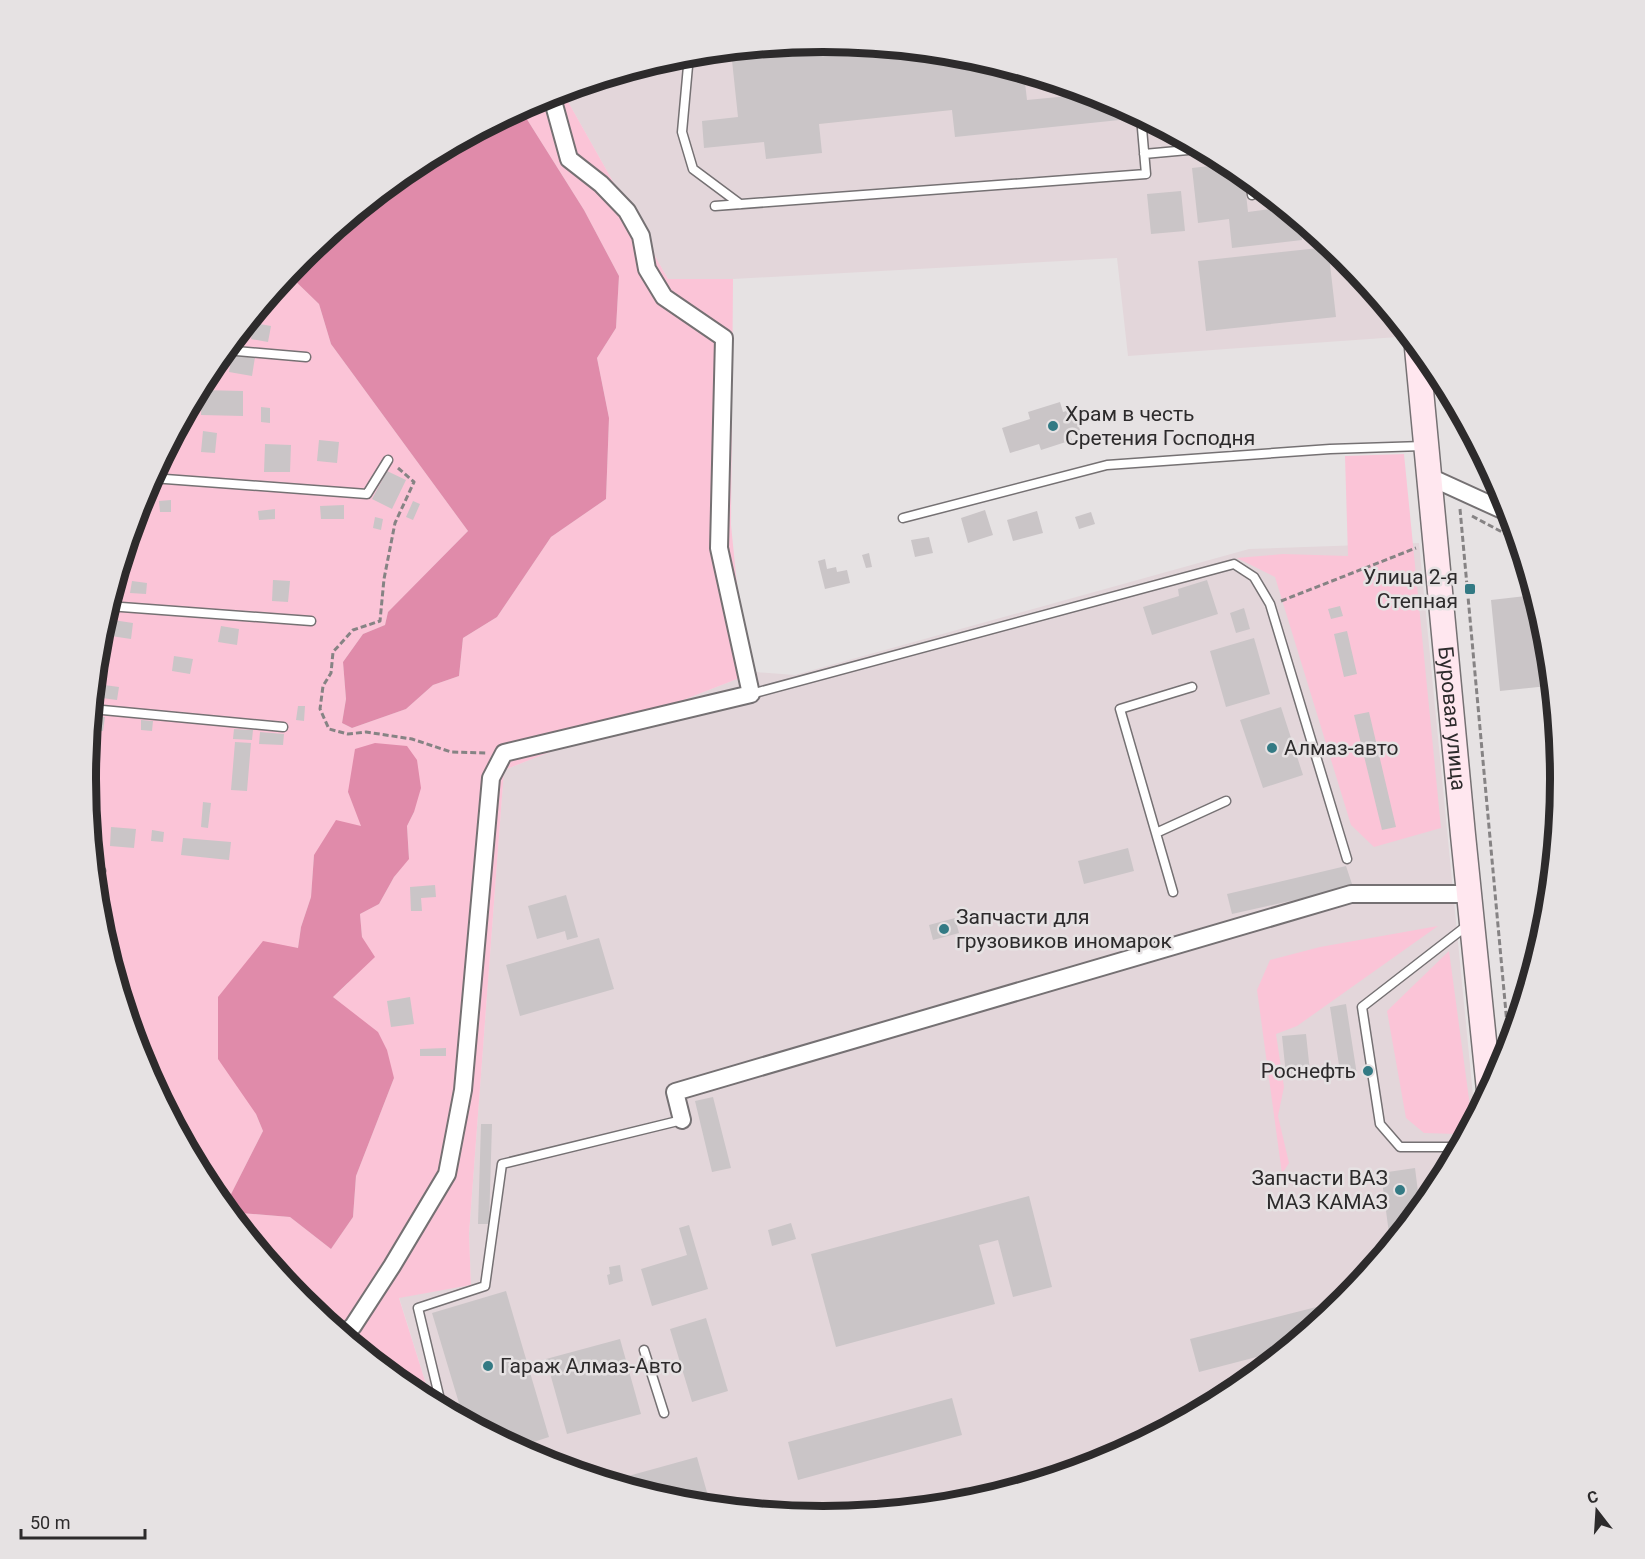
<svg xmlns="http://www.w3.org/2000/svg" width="1645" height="1559" font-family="Roboto,sans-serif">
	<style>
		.built { fill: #e3d6da }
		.green { fill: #fbc4d7 }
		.water { fill: #e08baa }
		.building { fill: #cac5c7 }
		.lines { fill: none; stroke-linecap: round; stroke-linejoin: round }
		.lane-casing { stroke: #757173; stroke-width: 11 }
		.street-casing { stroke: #757173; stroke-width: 20 }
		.secondary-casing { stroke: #757173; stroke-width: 27 }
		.path { stroke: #868384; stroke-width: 3; stroke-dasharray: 6 3; stroke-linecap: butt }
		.lane { stroke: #fff; stroke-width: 8 }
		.street { stroke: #fff; stroke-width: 16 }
		.secondary { stroke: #ffe7ef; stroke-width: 24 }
		.poi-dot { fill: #337a84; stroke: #e6e2e3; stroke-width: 2 }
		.labels { text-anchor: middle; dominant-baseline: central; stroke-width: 5; stroke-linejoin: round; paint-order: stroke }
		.poi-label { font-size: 21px; fill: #2d2b2c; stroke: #e6e2e3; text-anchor: start }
		.street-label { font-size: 21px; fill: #2d2b2c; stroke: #e6e2e3 }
		.rim { fill: none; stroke: #2d2b2c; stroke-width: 8 }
	</style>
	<rect width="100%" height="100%" fill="#e6e2e3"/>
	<path class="built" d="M823,42L967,56L1105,98L1233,166L1344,258L1396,321L1398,337L1128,356L1117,258L733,279H668L562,91L679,56Z
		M1419,543L1475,1116L1436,1190L1344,1301L1232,1393L1104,1461L966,1503L822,1517L678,1503L540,1461L432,1403L399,1297L471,1285L469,1234L504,770L755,672L795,675L1249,549Z"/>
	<path class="green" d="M562,91L668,279H733L731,525L737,585L755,672L504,770L469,1234L471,1285L399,1298L432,1403L412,1393L301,1301L228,1212L290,1217L331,1249L353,1217L356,1176L394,1078L351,1012L333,997L348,983L362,937L360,914L379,904L394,877L409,858L407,826L414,812L348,792L362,826L314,855L311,897L301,927L298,948L256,1114L263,1131L224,1208L209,1189L141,1061L99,923L85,779L99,635L141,497L209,369L288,274L319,304L331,344L468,531L388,612L385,625L363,634L343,662L346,699L342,723L352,728L406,709L433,685L459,676L463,638L497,617L551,537L606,499L609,418L597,358L616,328L619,276L584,210L523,113L518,110L541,98Z
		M1404,454L1441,828L1374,847L1351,825L1275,577L1237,558L1283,554L1348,556L1345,456Z
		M1438,926L1297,1026L1276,1034L1284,1087L1278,1116L1289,1163L1282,1174L1257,990L1270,960L1320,947Z
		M1449,951L1472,1121L1470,1125L1457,1134L1424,1133L1406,1118L1387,1011Z"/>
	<path class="water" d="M518,110L523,113L584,210L619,276L616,328L597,358L609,418L606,499L551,537L497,617L463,638L459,676L433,685L406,709L352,728L342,723L346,699L343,662L363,634L385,625L388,612L468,531L331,344L319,304L288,274L301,258L413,166Z
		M375,743L407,746L417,760L421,788L414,812L407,826L409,859L394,877L379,904L360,914L362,937L375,957L333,997L378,1032L387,1050L394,1078L356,1176L353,1217L331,1249L290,1217L228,1212L224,1208L263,1131L256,1114L218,1059V997L263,941L298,948L301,927L311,897L314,855L336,820L361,826L348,792L355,749Z"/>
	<path class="building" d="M823,42L967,56L1024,74L1027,100L1090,94L1105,98L1128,110L1129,119L955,137L952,110L819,124L822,153L766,159L764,142L704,148L702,121L738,117L731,51Z
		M1227,164L1244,176L1248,212L1278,208L1277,203L1300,222L1302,240L1232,248L1229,219L1198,223L1192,168Z
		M1181,191L1185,231L1151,234L1147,194Z
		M1328,247L1336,317L1206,331L1198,261Z
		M254,323L271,326L268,342L251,339Z
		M232,354L255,357L252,376L229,372Z
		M202,390L243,391V416L201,415Z
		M1060,402L1063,412L1073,409L1080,430L1069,433L1072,440L1041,450L1039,444L1010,453L1002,428L1030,419L1028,412Z
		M261,407L270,408V423L261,422Z
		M203,431L217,433L215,453L201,452Z
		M319,440L339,442L337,463L317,461Z
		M265,444L291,445L290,472H264Z
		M164,454H169L167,471L155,470Z
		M387,471L406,480L392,509L372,499Z
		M171,500V512H160L159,501Z
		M413,501L420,504L413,520L406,517Z
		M344,505V519H321L320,506Z
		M275,509V519L259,520L258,511Z
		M985,510L993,535L968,543L961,518Z
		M1037,511L1043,533L1013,541L1007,520Z
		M1091,512L1095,524L1079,529L1075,517Z
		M375,517L383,519L381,530L373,528Z
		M929,537L933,553L915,557L911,540Z
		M869,553L872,567L866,568L862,555Z
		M825,559L827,569L836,567L837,572L847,570L850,583L825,589L818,561Z
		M273,580L290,581L288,602L272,601Z
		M1207,580L1218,614L1152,635L1143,607L1179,596L1178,589Z
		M132,581L147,583L146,594L130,593Z
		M1534,595L1546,636L1560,780L1556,816L1552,779L1557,778L1548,707H1550L1548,686L1500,691L1491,600Z
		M1340,606L1343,616L1331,619L1328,609Z
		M1244,608L1250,629L1236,633L1230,613Z
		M113,620L133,623L131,639L111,636Z
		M221,626L239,629L237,645L218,642Z
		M1347,631L1357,674L1344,677L1334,634Z
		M1254,638L1270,694L1226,707L1210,651Z
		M174,656L193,659L190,674L172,671Z
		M104,685L119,687L117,700L102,698Z
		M298,706H305L304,721L296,720Z
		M1281,707L1303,775L1263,788L1240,720Z
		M1369,712L1396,827L1382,830L1354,715Z
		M92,716L105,717L103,731L91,730Z
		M141,720L153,721L152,731L141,730Z
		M234,729L253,730L252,740L233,739Z
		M260,732L284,734L283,745L259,744Z
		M235,742L251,743L247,791L231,790Z
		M86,791H93L91,811L88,810Z
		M203,802L211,803L208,828L201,827Z
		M111,827L136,829L134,848L110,846Z
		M152,830L164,832L163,842L151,841Z
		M183,838L231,842L229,860L181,855Z
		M1128,848L1134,871L1084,884L1078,861Z
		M1346,866L1353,887L1232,914L1227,894Z
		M435,885L436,897L421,898L422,911H411L410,887Z
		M566,895L578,937L567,940L565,931L537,939L528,906Z
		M955,918L959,933L933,940L929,925Z
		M599,938L614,989L520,1016L506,965Z
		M410,997L414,1024L391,1027L387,1001Z
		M1346,1004L1357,1075L1341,1078L1330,1007Z
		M1306,1034L1310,1072L1286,1075L1282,1036Z
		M446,1048V1056H420V1049Z
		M713,1097L731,1168L712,1172L695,1101Z
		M481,1124H492L489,1224H478Z
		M1415,1168L1420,1208L1394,1240L1390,1241L1381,1173Z
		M1029,1196L1052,1287L1013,1297L998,1240L979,1245L995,1304L836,1347L811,1254Z
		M791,1223L796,1239L772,1246L768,1230Z
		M689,1225L708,1289L652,1306L641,1269L687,1255L679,1228Z
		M620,1265L623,1281L609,1285L607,1275L610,1274L609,1267Z
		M506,1291L549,1437L515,1448L464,1420L432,1313Z
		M1344,1300L1284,1350L1199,1372L1190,1339Z
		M706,1318L728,1391L692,1402L670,1329Z
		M620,1339L641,1414L567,1434L546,1359Z
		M952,1398L962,1435L798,1480L788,1442Z
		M697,1457L710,1503L702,1505L678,1503L623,1486L621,1478Z
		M966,1487L970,1502L944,1505L941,1494Z"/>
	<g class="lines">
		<defs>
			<path id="lane" d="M689,55L682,132L693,169L740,204
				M1144,154L1199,149
				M1250,181L1252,195
				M715,206L1146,174L1141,117
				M225,350L306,357
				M152,478L367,494L388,460
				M903,518L1107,465L1330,449L1423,446
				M108,606L311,621
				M751,694L1234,564L1254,577L1270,604L1347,859
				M92,709L283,727
				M1156,833L1226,801
				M94,871H101
				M1173,892L1120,709L1192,687
				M1458,1147H1400L1380,1124L1362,1007L1469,924
				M644,1350L664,1413
				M442,1408L418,1308L485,1286L502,1164L682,1120"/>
			<path id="street" d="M1430,477L1509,513
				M682,1120L675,1092L1351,894H1469
				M343,1335L353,1326L392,1266L447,1174L463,1090L491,778L504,753L751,694L719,548L724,338L664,297L647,269L641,236L627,211L601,184L569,159L553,101L538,99"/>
			<g id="secondary">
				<path id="s1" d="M1417,348L1463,835L1489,1090"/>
			</g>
		</defs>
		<use href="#lane" class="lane-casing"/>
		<use href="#street" class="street-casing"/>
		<use href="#secondary" class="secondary-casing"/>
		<path class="path" d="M398,468L414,482L395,523L384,579L380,621L353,630L333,652L331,673L323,686L320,709L329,729L348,734L366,732L412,739L451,752L488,753
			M1460,509L1509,1046
			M1472,516L1517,540
			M1281,601L1416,548"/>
		<use href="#lane" class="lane"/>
		<use href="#street" class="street"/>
		<use href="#secondary" class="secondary"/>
	</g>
	<g class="poi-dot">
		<circle cx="1053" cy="426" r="6"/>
		<rect x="1464" y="583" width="12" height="12" rx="3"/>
		<circle cx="1272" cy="748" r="6"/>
		<circle cx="944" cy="929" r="6"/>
		<circle cx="1368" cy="1071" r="6"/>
		<circle cx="1400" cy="1190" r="6"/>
		<circle cx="488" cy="1366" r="6"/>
	</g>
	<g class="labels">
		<g class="poi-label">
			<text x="1065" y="414">Храм в честь<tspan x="1065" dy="24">Сретения Господня</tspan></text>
			<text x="1458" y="577" text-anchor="end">Улица 2-я<tspan x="1458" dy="24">Степная</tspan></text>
			<text x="1284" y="748">Алмаз-авто</text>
			<text x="956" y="917">Запчасти для<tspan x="956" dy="24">грузовиков иномарок</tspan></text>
			<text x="1356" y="1071" text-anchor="end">Роснефть</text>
			<text x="1388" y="1178" text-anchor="end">Запчасти ВАЗ<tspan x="1388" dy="24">МАЗ КАМАЗ</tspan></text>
			<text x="500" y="1366">Гараж Алмаз-Авто</text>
		</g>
		<g class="street-label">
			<text stroke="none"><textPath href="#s1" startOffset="372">Буровая улица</textPath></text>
		</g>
	</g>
	<path d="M0 0H1645V1559H0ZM96 779a727 727 0 1 1 1454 0a727 727 0 1 1-1454 0Z" fill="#e6e2e3" fill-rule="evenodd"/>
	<path class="rim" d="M96 779a727 727 0 1 1 1454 0a727 727 0 1 1-1454 0Z"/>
	<g transform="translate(1597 1511) rotate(343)" stroke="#e6e2e3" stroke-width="4.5" paint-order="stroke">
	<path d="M0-4.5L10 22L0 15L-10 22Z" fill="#2d2b2c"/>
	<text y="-9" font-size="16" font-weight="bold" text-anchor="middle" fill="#2d2b2c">С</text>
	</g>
	<path d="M21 1529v9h124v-9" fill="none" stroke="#2d2b2c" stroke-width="3"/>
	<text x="30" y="1529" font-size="18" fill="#2d2b2c" stroke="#e6e2e3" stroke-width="4.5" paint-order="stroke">50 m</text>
</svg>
